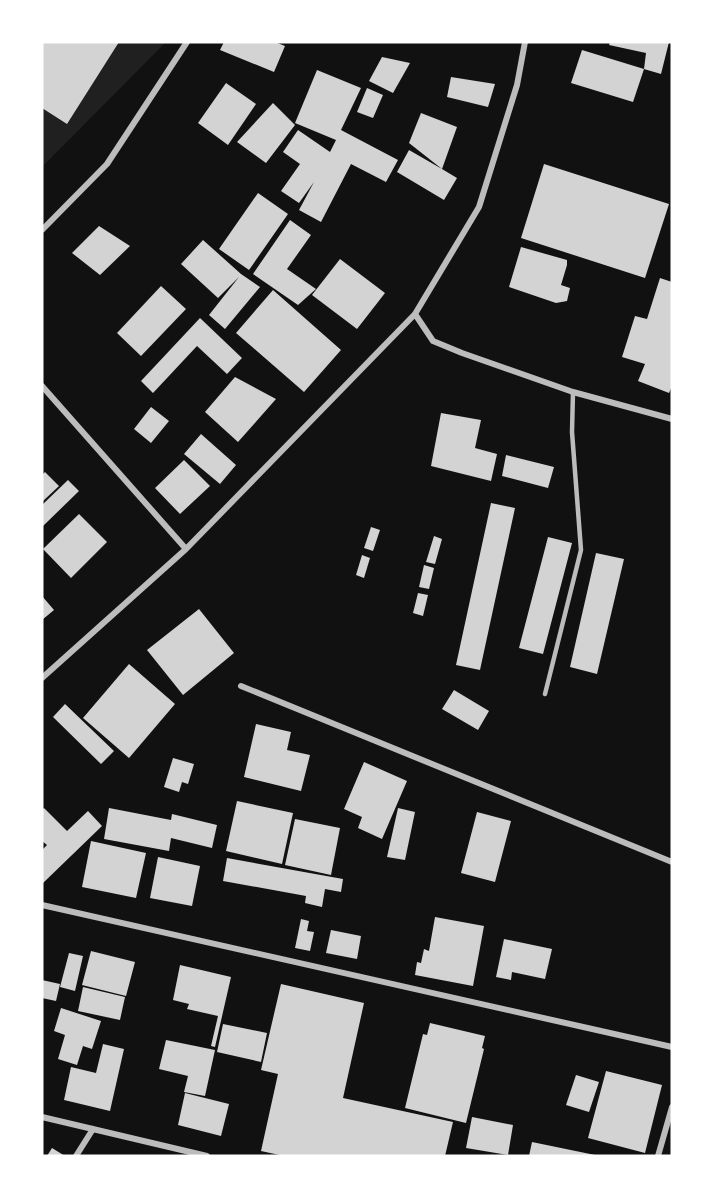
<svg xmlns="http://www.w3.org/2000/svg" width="714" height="1198" font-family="Helvetica,sans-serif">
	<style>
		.green { fill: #202020 }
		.building { fill: #d3d3d3 }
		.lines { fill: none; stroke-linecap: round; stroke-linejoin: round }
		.service { stroke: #bcbcbc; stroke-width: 4.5 }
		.minor { stroke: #bcbcbc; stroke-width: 6 }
	</style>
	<rect width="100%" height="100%" fill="#111"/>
	<path class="green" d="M42,42H166L42,167Z"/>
	<path class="building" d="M42,42H119L67,124L42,108Z
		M224,42H275L285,46L274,72L220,50Z
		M610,42H669L661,74L644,69L646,53L609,45Z
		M582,50L644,69L633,102L571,83Z
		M382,57L410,63L393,93L369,81Z
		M317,70L361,88L341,130L398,160L386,182L351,164L321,222L299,210L314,182L299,203L281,191L300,164L283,152L298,130L330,152L336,140L295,123Z
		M451,77L495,84L488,107L447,97Z
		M226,83L256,104L228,145L198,123Z
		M367,88L383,95L373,118L357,112Z
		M273,103L295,125L266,163L237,142Z
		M421,113L457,127L442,169L457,178L444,200L397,172L409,150L442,169L409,143Z
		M544,164L669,204L645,278L521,238Z
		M258,193L288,214L249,270L219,249Z
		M290,220L311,235L287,269L316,289L298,305L253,274Z
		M99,226L130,246L100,275L72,253Z
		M203,240L241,274L260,287L225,329L209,315L239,277L218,298L181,264Z
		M521,247L567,260V265L561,285L570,288L567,301L556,303L509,287Z
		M340,259L385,293L357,329L312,295Z
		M660,278L672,282V386L669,393L638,381L645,364L622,357L635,316L647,319Z
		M161,286L186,309L141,356L117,333Z
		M273,290L341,350L304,392L236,333Z
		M200,318L242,358L227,374L197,346L153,393L141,381Z
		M235,377L276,399L238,442L205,412Z
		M151,407L169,421L151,443L134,429Z
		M441,413L481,420L475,448L497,454L491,481L431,466Z
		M201,434L236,465L220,484L184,454Z
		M506,455L554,467L548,488L502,476Z
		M184,460L210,486L180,514L155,488Z
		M45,472L59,486L42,502V475Z
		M68,480L79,491L42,527V505Z
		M491,503L515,508L480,670L456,665Z
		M79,514L107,542L71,578L43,549Z
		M371,527L380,530L373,551L364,548Z
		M434,536L442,539L435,564L426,562Z
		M548,537L572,543L543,654L519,648Z
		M596,553L624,559L597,674L570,667Z
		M362,555L370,558L364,578L356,575Z
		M424,565L434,568L429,589L419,587Z
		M418,593L428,595L423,616L413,613Z
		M42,596L54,610L42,620Z
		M199,609L234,653L183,695L147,650Z
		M129,664L175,704L129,758L83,718Z
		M454,690L489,711L478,730L442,709Z
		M65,704L114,751L101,764L53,717Z
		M256,724L291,732L287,750L310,755L301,791L244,777Z
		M173,758L194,764L188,784L182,782L179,792L164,787Z
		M364,762L407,781L382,839L358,828L362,817L344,809Z
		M237,801L293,813L282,864L226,851Z
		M44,808L67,831L88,811L102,826L42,884V850L47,845L42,841V810Z
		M109,808L171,820L172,814L217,825L212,848L171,838L169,851L104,839Z
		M398,808L415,812L405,860L387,857Z
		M477,812L511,821L495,882L461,873Z
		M295,819L340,828L331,875L285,865Z
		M91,841L146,853L136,898L82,887Z
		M158,857L200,866L192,906L150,898Z
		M227,858L343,879L341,892L325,889L322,907L305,903L306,896L223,881Z
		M435,917L484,926L473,986L415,975L417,962L421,963L424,949L429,951Z
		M301,919L309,921L307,931L314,932L310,951L295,948Z
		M331,930L361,936L357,959L326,953Z
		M504,939L552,949L545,979L512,972L511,980L496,977Z
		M91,951L135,962L126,996L82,985Z
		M69,953L83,956L75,991L60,987Z
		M180,965L231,977L215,1047L211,1046L218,1016L187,1009L189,1004L173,1000Z
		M42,980L60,984L56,1001L42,998Z
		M281,984L364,1003L343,1098L453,1122L445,1156H284L261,1151L278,1074L261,1070Z
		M83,987L125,997L120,1020L78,1011Z
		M61,1008L101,1021L92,1049L83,1046L77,1065L58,1059L65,1035L54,1031Z
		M430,1023L485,1036L482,1048L484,1049L466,1123L405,1108L423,1034L427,1035Z
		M223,1024L267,1033L261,1062L217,1052Z
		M166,1040L215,1050L205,1096L184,1092L188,1076L159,1069Z
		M103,1044L124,1049L110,1111L64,1100L71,1067L96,1073Z
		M606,1071L662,1085L645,1153L588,1138Z
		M576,1075L599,1082L589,1112L566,1105Z
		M185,1093L229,1104L221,1136L178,1125Z
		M472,1117L513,1125L508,1155L466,1148Z
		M532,1142L595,1155V1156H529Z
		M52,1148L65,1156H47Z"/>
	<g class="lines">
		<path class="service" d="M545,694L581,550L572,432L573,392"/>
		<path class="minor" d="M42,230L107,164L187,42
			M415,314L433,341L462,353L573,392L672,419
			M42,386L186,549
			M42,678L186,549L415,314L479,207L517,85L525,42
			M241,686L672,862
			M42,905L672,1047
			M42,1117L207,1156
			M76,1156L93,1129
			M658,1156L672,1107"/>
	</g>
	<rect width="714" height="1198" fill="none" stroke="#ffffff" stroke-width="87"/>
</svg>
